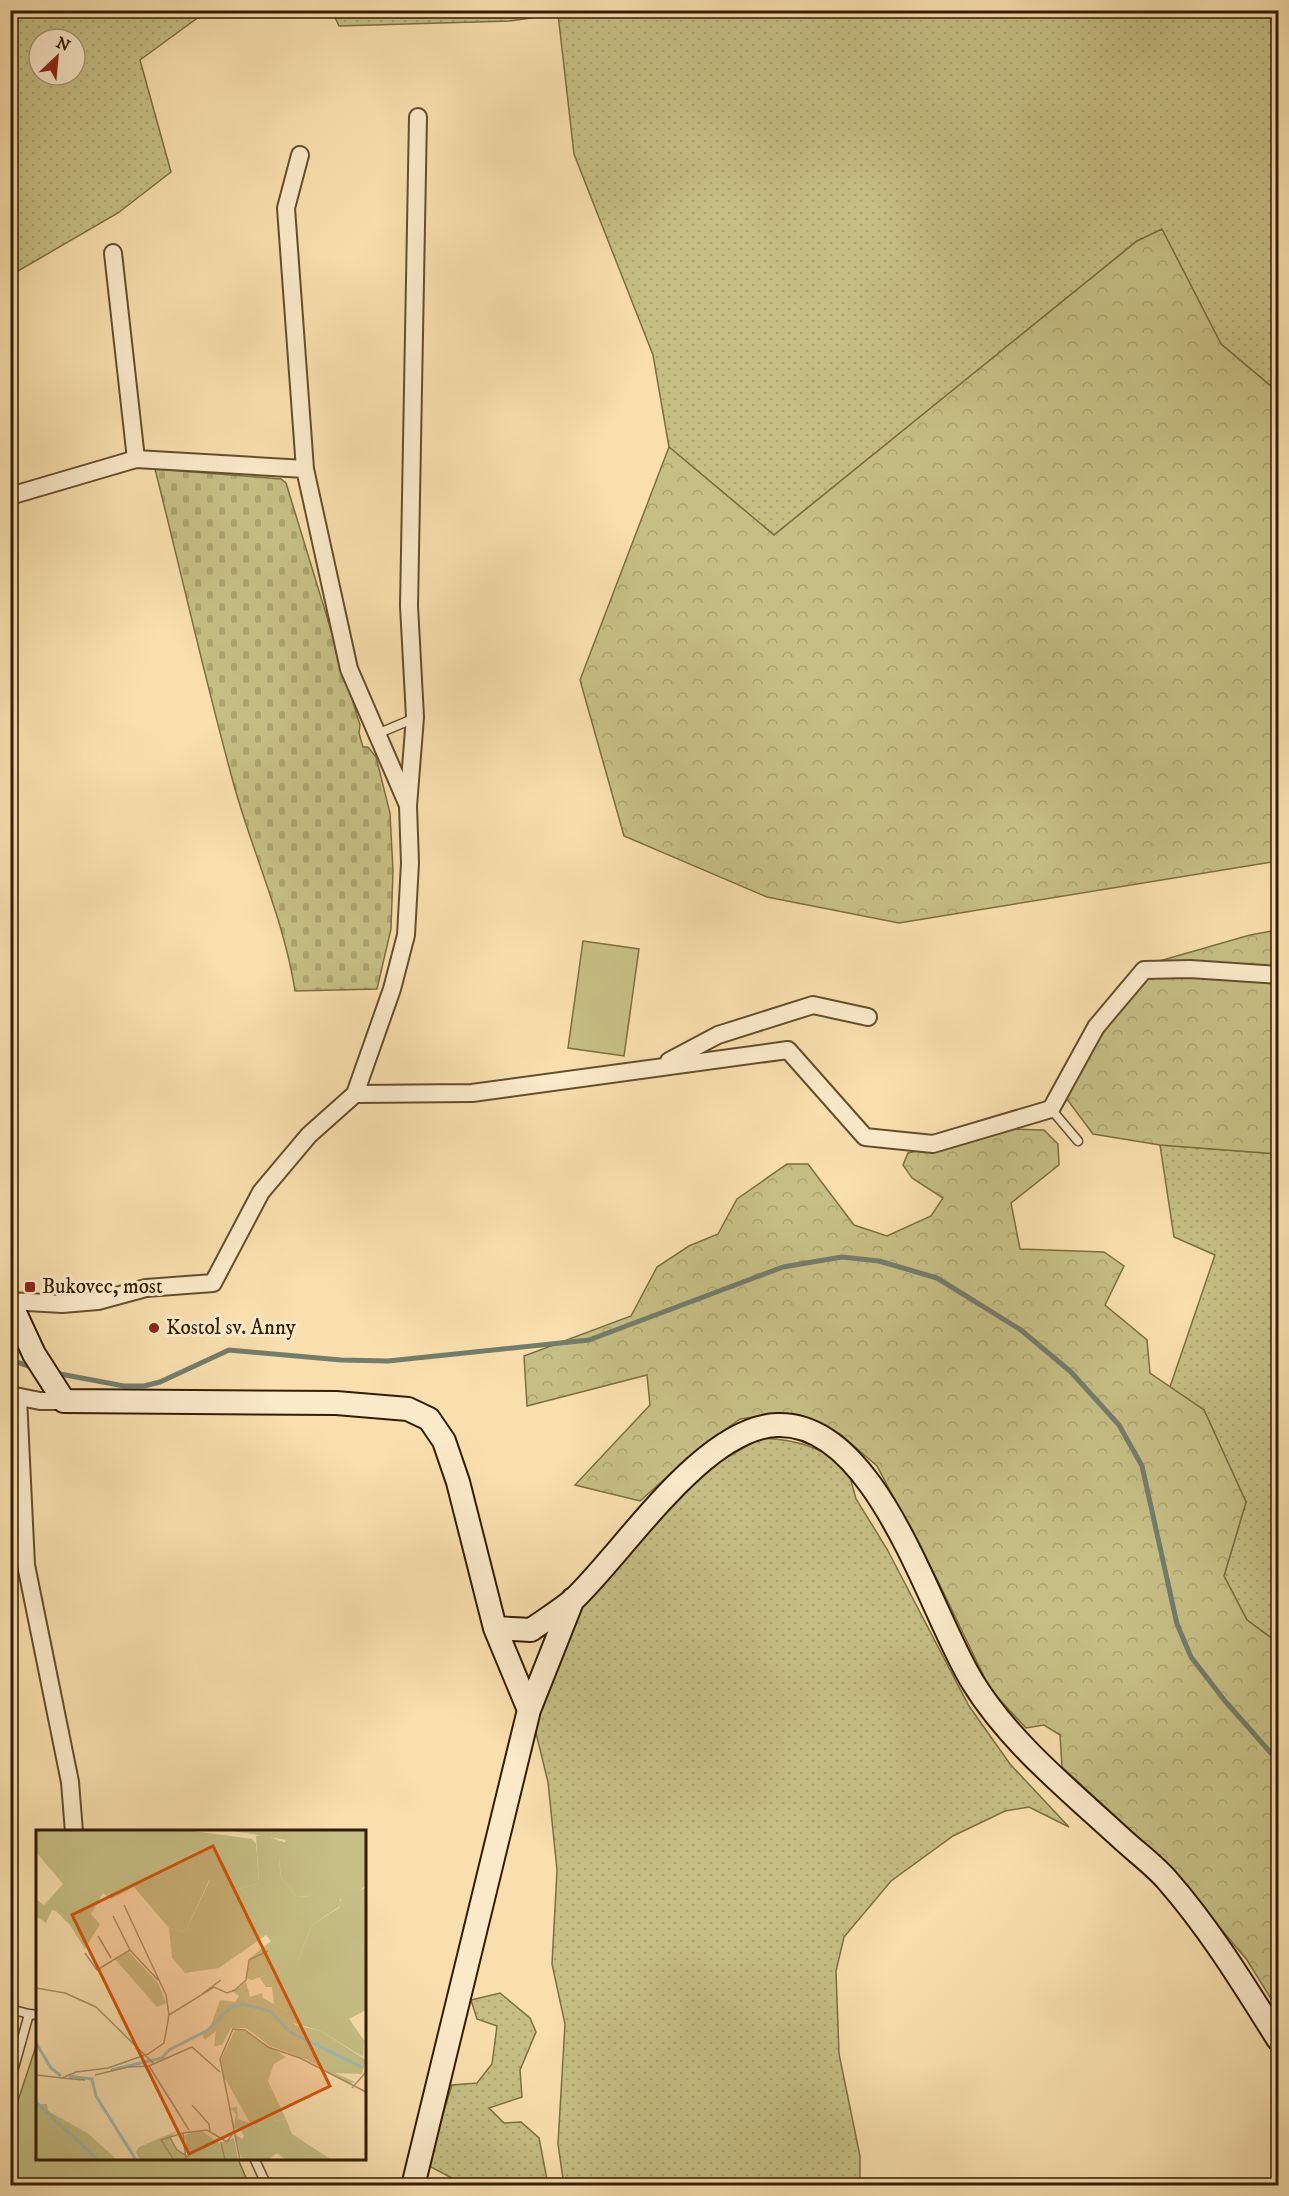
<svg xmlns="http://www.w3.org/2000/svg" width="1289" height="2196" font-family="'IM FELL DW Pica',serif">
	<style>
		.grass { fill: url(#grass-dots); stroke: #7c6e42; stroke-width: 1.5; fill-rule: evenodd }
		.forest { fill: url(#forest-crowns); stroke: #7c6e42; stroke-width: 1.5 }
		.cemetery { fill: url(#cemetery-stones); stroke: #7c6e42; stroke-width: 1.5 }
		.green { fill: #c6bf85; stroke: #7c6e42; stroke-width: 1.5 }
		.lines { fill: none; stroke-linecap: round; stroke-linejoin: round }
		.stream { stroke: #747c6b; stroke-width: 5 }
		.lane-casing { stroke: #644e2c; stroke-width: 11 }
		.street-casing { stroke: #644e2c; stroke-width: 20 }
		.secondary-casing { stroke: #331d00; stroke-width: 26 }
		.lane { stroke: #fbeaca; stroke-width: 8 }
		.street { stroke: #fbeaca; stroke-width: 16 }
		.secondary { stroke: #fbeaca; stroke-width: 22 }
		.poi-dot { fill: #8f2418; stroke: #fbeaca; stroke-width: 2 }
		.labels { text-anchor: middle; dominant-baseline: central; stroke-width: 6; stroke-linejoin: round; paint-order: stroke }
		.poi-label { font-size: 21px; fill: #331d00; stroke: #fbeaca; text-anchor: start }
		.inset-river { fill: none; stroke: #a0bbb3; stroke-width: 3 }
		.inset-road { fill: none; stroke: #aa9168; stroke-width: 1.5 }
		.view { fill: #d6530b; fill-opacity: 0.15; stroke: #d6530b; stroke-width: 3 }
		.inset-edge { fill: none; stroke: #331d00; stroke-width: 3 }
	</style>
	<defs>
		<pattern id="grass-dots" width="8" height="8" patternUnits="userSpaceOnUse" patternTransform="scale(1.5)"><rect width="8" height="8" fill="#c6bf85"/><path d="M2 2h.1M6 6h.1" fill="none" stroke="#aba471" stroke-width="1.8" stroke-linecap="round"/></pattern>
		<pattern id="forest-crowns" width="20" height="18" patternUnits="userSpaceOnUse" patternTransform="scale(1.5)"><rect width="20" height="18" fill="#c6bf85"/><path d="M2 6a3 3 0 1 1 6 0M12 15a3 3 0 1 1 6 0" fill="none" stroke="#aba471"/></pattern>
		<pattern id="cemetery-stones" width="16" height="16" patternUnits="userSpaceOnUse" patternTransform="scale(1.5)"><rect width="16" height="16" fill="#c6bf85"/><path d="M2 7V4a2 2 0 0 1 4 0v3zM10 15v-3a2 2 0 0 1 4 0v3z" fill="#aba471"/></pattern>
	</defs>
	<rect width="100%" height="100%" fill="#f9dfae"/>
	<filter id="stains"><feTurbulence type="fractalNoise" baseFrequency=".00333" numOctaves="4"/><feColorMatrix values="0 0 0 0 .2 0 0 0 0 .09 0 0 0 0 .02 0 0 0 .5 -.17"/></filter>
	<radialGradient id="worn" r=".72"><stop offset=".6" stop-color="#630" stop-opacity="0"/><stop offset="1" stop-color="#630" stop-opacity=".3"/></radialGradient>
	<path class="grass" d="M11,10L207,11L140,60L171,172L118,213L11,275ZM39,39H75V75H39Z
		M332,11H1278V392L1221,344L1162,230L1137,241L774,535L669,447L653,355L574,154L558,14L510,21L339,26Z
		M1160,1145L1278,1154V1643L1247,1620L1224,1576L1246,1502L1204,1410L1170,1387L1215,1255L1174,1237Z
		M761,1438C798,1440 816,1446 847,1466L856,1499L887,1549L969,1706L1010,1764L1069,1827L1029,1807L1005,1811L953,1836L891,1881L844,1937L836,1971L839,2054L860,2156V2185H556L563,2179L558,2144L565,2024L552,1964L557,1870L548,1782L535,1729L562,1635L579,1606L710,1467Z
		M500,1993L530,2018L536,2032L520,2070L522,2097L489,2108L504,2123L521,2122L539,2138L548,2185H465L427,2165L452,2085L477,2083L492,2064L497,2026L477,2019L471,2000Z"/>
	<path class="forest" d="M1162,229L1221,344L1278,392V861L899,923L767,897L624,836L580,680L669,447L774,535L1137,241Z
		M1278,930V1154L1160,1145L1093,1134L1063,1094L1127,991L1156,962L1250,935Z
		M1010,1129L1044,1130L1058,1144L1059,1165L1011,1203L1020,1249L1104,1252L1124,1266L1105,1305L1147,1340L1150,1373L1204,1410L1246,1502L1224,1576L1247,1620L1278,1643V2010L1247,1960L1164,1861L1062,1767L1060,1735L1044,1725L1026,1728L990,1689L938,1581L877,1466L840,1434L798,1416L769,1415L740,1419L698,1449L640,1501L575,1485L650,1405L647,1375L527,1406L524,1356L631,1316L657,1267L689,1246L718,1234L737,1199L787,1164H808L854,1225L887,1236L931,1216L943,1198L912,1178L903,1165L908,1153Z"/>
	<path class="cemetery" d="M155,469L281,479L286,483L360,725L359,733L363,747H368L376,757L390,813L393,871L391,929L377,989L295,991C284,918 251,850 232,778C204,675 181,572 155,469Z"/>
	<path class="green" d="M583,941L639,949L624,1056L568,1048Z
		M37,2043L38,2158L238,2159L249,2185H11V2122Z"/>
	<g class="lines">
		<path class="stream" d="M10,1360L35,1368
			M55,1373L124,1386H144L160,1382L229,1350L341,1360L388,1361L589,1340L783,1267L842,1257L879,1261L937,1278L1021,1330L1071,1372L1119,1425L1142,1466L1177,1624L1191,1657L1225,1701L1278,1761"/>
		<defs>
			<path id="lane" d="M377,734L415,718
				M1051,1109L1078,1141
				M10,2009L29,2014
				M10,2082L29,2014L38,2015
				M254,2158L267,2186"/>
			<path id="street" d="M300,155L286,208L305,469L349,669L407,803
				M113,253L136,459
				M10,496L136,459L305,469
				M669,1061L718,1035L813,1005L868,1017
				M355,1094L472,1093L788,1050L865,1137L933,1144L1051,1109L1096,1027L1144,970L1190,969L1278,975
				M10,1301L62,1304L98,1301L146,1288L213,1283L261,1192L309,1135L355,1094L392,989L406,935L410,863L408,806L415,717L409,606L418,117
				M10,1395L40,1401H64
				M18,1398L26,1565L70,1782L74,1832"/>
			<path id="secondary" d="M10,1302L34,1354L64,1401L336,1403L408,1409L429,1419L444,1441L458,1482L495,1628L529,1710
				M495,1628L531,1630C545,1620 560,1611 573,1600C624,1552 702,1428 777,1425C877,1421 929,1611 972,1681C1009,1742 1069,1790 1121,1838C1136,1852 1154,1865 1167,1880C1210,1929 1244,1985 1278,2039
				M413,2186L529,1710L573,1599"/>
		</defs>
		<use href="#lane" class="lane-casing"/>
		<use href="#street" class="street-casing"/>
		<use href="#secondary" class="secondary-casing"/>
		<use href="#lane" class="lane"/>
		<use href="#street" class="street"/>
		<use href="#secondary" class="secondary"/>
	</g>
	<g class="poi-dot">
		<rect x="24" y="1281" width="12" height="12" rx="3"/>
		<circle cx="154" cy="1328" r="6"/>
	</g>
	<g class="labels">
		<g class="poi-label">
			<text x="42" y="1287">Bukovec, most</text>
			<text x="166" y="1328">Kostol sv. Anny</text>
		</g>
	</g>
	<g transform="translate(36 1830)">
		<rect width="330" height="330" fill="#f9dfae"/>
		<path d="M0,0H150L216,9L220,14L223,53L199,60L173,50L149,102L133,98L98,57L75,69L67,63L55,84L64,94L49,119L34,95L20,81L16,80L10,93L0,86V69L8,75L27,54L0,22ZM192,0H330V55L324,61L329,58L330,61V180L313,189L328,210L327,227L285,201L254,192L252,182L238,174L236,157H230L224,148L262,130L276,95L304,77L305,70L284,53L273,66L261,67L245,48L243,28L250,10ZM199,200H207L250,227L238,234L232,251L250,289L238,291L233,305L242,322L232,330H207L204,324L200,305L206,309L208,306L204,299L198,298L200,284L194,278L201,277L202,289L214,293L187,245L185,229Z" fill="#c6bf85"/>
		<path d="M228,5L253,14L243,28L245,48L261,67L273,66L286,47L294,45L306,75L276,95L262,130L248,139L216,150L210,148L214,128L235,111L230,105L183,138L149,143L136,128L133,98L149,102L175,48L199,60L223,53L220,6ZM210,152L214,167L226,163L227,168L252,182L259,195L285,201L330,230L326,244L299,243L319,252L313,254L272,230L234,216L210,198H195L186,215L178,216L180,201L169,210L166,205L175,195L184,170L199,172L203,166L197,162ZM0,274H11L12,281L53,304L81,330H0ZM250,289L256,304L296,330H251L240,323L233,305L235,297L238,291Z" fill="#c6bf85"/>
		<path d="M93,122L122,153L130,173L121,177L78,128Z" fill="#c6bf85"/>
		<path d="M164,300L183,313L198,308L202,330H104L100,322L103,317L141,301L135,307L142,322L152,327L149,305Z" fill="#c6bf85"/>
		<path class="inset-river" d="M0,213L15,238L25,246M75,240L126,228L133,220L172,200L195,177L207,174L234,181L254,202L326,237M33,246L56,249L60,266L100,330M0,272L62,330"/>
		<path class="inset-road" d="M77,86L94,120L122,150M62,106L75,128M49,123L61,140L94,120M0,158L29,163L60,177L118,234M166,164L185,150M133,185L178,157L191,163L199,160L210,150L213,130L232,121M113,236L153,300M0,245L26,248L40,242L72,238L112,224L128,213L133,185L130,165L88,75M59,245L92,237L113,236L156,217L184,242M26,248L49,250M316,258L330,242M156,275L173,294L174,302M133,306L141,320L152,327M185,312L189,330M138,330L125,310L147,303M150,330L147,303L171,300L191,312L197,303M204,330L184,229L197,199L209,200L232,217L264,228L330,262"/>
		<path class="view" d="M177,16L294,256L153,324L36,85Z"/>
		<rect width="330" height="330" class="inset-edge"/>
	</g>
	<rect width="1289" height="2196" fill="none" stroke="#f9dfae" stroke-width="36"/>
	<rect x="12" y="12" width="1265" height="2172" fill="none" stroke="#331d00" stroke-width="3"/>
	<rect x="18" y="18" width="1253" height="2160" fill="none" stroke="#331d00" stroke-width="1.5"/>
	<g transform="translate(57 57) rotate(26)"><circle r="28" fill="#fbeaca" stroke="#ab9879" stroke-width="1.5"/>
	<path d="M0-4.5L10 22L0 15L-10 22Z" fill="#8f2418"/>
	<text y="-9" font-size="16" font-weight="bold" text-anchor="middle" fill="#331d00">N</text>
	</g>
	<rect width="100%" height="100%" filter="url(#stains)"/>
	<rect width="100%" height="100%" fill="url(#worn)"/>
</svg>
